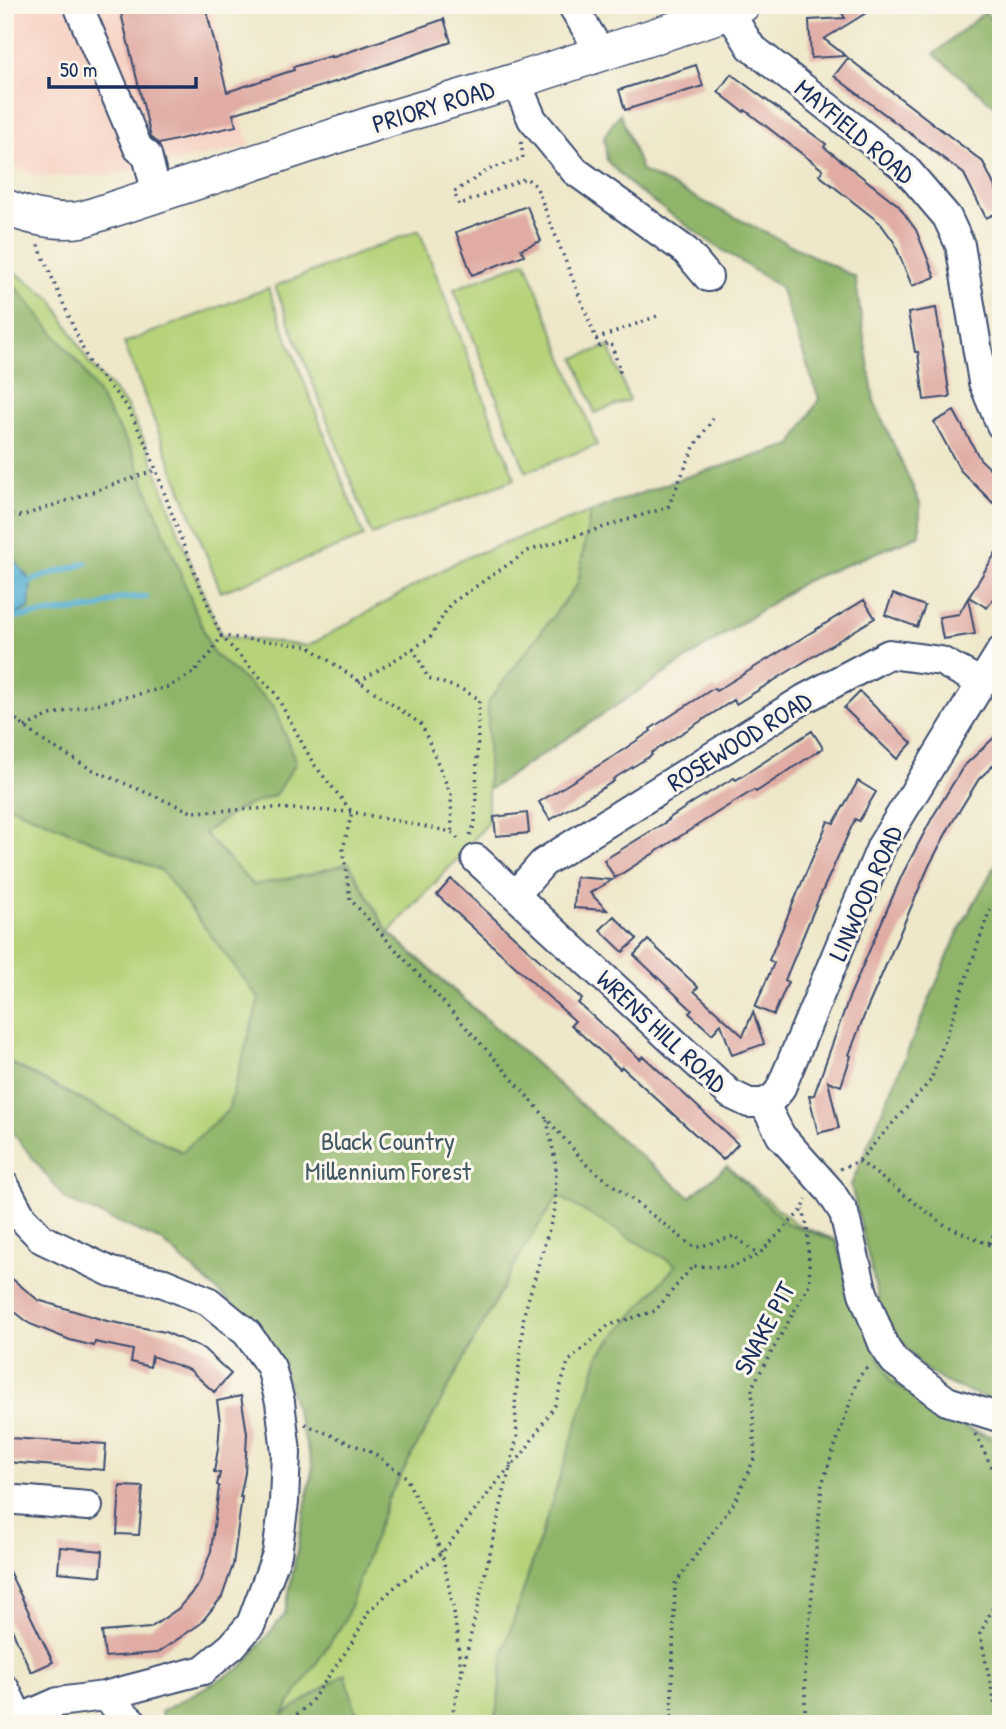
<svg xmlns="http://www.w3.org/2000/svg" width="1006" height="1729" font-family="'Patrick Hand',sans-serif">
	<style>
		.built { fill: #f6d2c4 }
		.green { fill: #b6d37a; stroke: #68816c; stroke-width: 2 }
		.forest { fill: #90b56a; stroke: #567264; stroke-width: 2 }
		.water { fill: #58b0d5; stroke: #3a709a; stroke-width: 2 }
		.lines { fill: none; stroke-linecap: round; stroke-linejoin: round }
		.stream { stroke: #58b0d5; stroke-width: 6 }
		.building { fill: #e0aca4 }
		.minor-casing { stroke: #3b4b6e; stroke-width: 32 }
		.major-casing { stroke: #3b4b6e; stroke-width: 38 }
		.path { stroke: #3b4b6e; stroke-width: 3.5; stroke-dasharray: 2 5; stroke-linecap: butt }
		.minor { stroke: #fff; stroke-width: 28 }
		.major { stroke: #fff; stroke-width: 35 }
		.labels { text-anchor: middle; dominant-baseline: central; stroke-width: 6; stroke-linejoin: round; paint-order: stroke }
		.street-label { font-size: 26px; fill: #1b2f5e; stroke: #fbf7ec }
		.park-label { font-size: 26px; fill: #425865; stroke: #fbf7ec }
	</style>
	<rect width="100%" height="100%" fill="#fbf7ec"/>
	<filter id="ink" filterUnits="userSpaceOnUse"><feTurbulence type="fractalNoise" baseFrequency=".0143" numOctaves="2"/><feDisplacementMap in="SourceGraphic" scale="14" xChannelSelector="R" yChannelSelector="G"/><feConvolveMatrix kernelMatrix="1 2 1 2 8 2 1 2 1" color-interpolation-filters="sRGB"/></filter>
	<filter id="wash" filterUnits="userSpaceOnUse"><feTurbulence type="fractalNoise" baseFrequency=".00686" numOctaves="4" result="noise"/><feDisplacementMap in="SourceGraphic" scale="28" xChannelSelector="R" yChannelSelector="G"/><feGaussianBlur stdDeviation="1.57" result="paint"/><feColorMatrix in="noise" values="0 0 0 0 0 0 0 0 0 0 0 0 0 0 0 0 0 1.4 0 .05"/><feComposite in="paint" operator="in"/></filter>
	<g filter="url(#wash)">
		<rect width="100%" height="100%" fill="#eee7c9"/>
		<path class="built" d="M22,5H212L228,85L251,146L109,175L36,177L5,160V28Z"/>
		<path class="green" d="M419,230L515,479L372,535L275,286Z
			M526,261L597,445L526,472L454,289Z
			M5,265L52,299L89,363L126,405L148,448L183,544L221,636L308,646L462,559L680,479L792,445L920,503V535L805,581L488,790V823L459,857L389,932L614,1134L690,1197L727,1166L796,1224L836,1240L857,1304L941,1414L969,1429L1001,1438V1724H169L161,1712L242,1667L285,1614L313,1467L282,1364L243,1314L162,1241L140,1232L182,1152L5,1060Z
			M268,288L364,537L221,592L124,343Z
			M609,346L629,400L595,413L575,358Z"/>
		<path class="forest" d="M985,12L1001,30V111L934,54Z
			M620,113L642,171L855,277L874,401L920,503V535L805,581L488,790V702L578,583L590,512L680,479L792,445L819,399L780,287L710,242L634,188L607,161L604,136Z
			M5,274L81,366L132,451L212,652L273,705L296,763L275,795L239,809L204,833L253,885L306,875L349,863L388,932L614,1134L690,1197L727,1166L786,1223L836,1241L859,1314L891,1382L969,1430L1001,1443V1724H495L504,1650L600,1353L676,1265L558,1196L523,1250L388,1499L345,1620L282,1715L345,1674L360,1724H169L161,1712L242,1667L285,1614L313,1467L282,1364L243,1314L162,1241L66,1200L5,1123V1060L182,1152L228,1110L259,999L162,871L5,804V620L21,612L31,582L15,561L5,532Z
			M1001,855V1404L945,1382L922,1367L894,1331L880,1305L851,1185L959,930Z"/>
		<path class="water" d="M7,531L15,561L31,582L29,608L5,620Z"/>
		<g class="lines">
			<path class="stream" d="M31,581C48,573 68,570 86,563
				M7,618L96,608L120,598L146,597"/>
		</g>
		<g id="blocks">
			<path class="building" d="M119,5H205L227,92L294,70L293,67L331,56V58L444,19L451,42L338,81L233,114L236,126L159,144L151,137Z
				M837,5H879L824,39L846,56L811,58L809,20L845,18Z
				M848,58L983,162L1001,200V211L986,218L964,174L834,76Z
				M696,65L703,86L625,110L619,90Z
				M731,74L826,144L824,147L898,205L916,230L935,277L912,286L894,242L880,223L819,175L823,170L745,110L744,112L718,92Z
				M527,206L541,241L521,249L524,255L472,275L456,232Z
				M936,308L950,397L924,400L918,352H915L908,313Z
				M954,411L980,459L1001,479V495L993,503L960,470L934,422Z
				M1001,544V586L987,608L969,597Z
				M893,594L925,606L917,627L885,615Z
				M968,598L975,634L943,639L939,617L959,614Z
				M864,600L875,618L736,704L734,700L651,753L652,755L613,779L614,781L550,820L539,802L614,756L651,731L650,729L714,688L716,691Z
				M860,692L912,743L897,759L844,708Z
				M812,731L823,748L756,792L754,790L718,812L615,878L604,860L669,820L668,819L695,801L734,778L736,780Z
				M1001,731V758L979,779L950,826L929,866L866,1011L849,1055L851,1056L841,1086L828,1081L839,1128L818,1133L809,1096L814,1095L850,995L902,875L932,818L963,767Z
				M858,781L876,792L859,821L855,819L816,905L785,980L788,982L774,1015L755,1007L774,963L769,960L828,821L834,823Z
				M527,813L529,833L496,836L494,817Z
				M576,877L612,880L590,893L607,910L574,908Z
				M451,879L582,999L578,1003L640,1059L643,1056L738,1144L723,1160L622,1067L620,1069L571,1025L575,1021L437,895Z
				M614,916L637,939L623,952L600,930Z
				M648,940L698,987L694,991L743,1036L753,1012L764,1044L732,1055L721,1024L712,1034L689,1013L692,1010L634,955Z
				M5,1273L38,1300L107,1321L165,1332L204,1349L231,1374L214,1392L190,1370L152,1356L150,1367L131,1362L133,1350L95,1342L94,1346L70,1340L30,1324L5,1304Z
				M241,1396L247,1433L245,1473L240,1497H242L233,1565L222,1597L200,1624L157,1653L105,1657L102,1632L150,1628L179,1608L199,1584L211,1551L219,1486L217,1485L220,1473L214,1472L218,1449L220,1421L217,1401Z
				M9,1438L106,1444L104,1470L7,1462Z
				M120,1486L143,1487L139,1535L117,1534Z
				M60,1547L103,1551L101,1576L58,1572Z
				M5,1563L53,1662L31,1672L5,1614Z"/>
		</g>
	</g>
	<g filter="url(#ink)">
		<use href="#blocks" fill-opacity="0" stroke="#3b4b6e" stroke-width="2"/>
		<g class="lines">
			<defs>
				<path id="minor" d="M78,5L138,148L147,155L157,195
					M572,5L601,53
					M729,12L751,47L905,168L947,217L960,245L983,382L1001,425
					M516,81L532,119L575,171L686,251L708,277
					M476,859L730,1094L749,1103H764L781,1136L830,1191L844,1213L863,1293L884,1346L894,1361L947,1401L1001,1418
					M516,894L543,863L804,699L889,654L941,661L982,683
					M764,1103L774,1097L780,1090L882,845L1001,651
					M5,1186L22,1218L42,1239L111,1272L164,1283L208,1301L247,1333L271,1367L280,1402L286,1452L284,1502L277,1554L251,1624L232,1646L203,1670L104,1696L58,1702L8,1724
					M5,1499L88,1506
					M5,1689L19,1718
					M104,1696L135,1724"/>
				<path id="major" d="M5,207C30,217 57,224 83,219L375,123L516,81L729,12L742,5"/>
			</defs>
			<use href="#minor" class="minor-casing"/>
			<use href="#major" class="major-casing"/>
			<path class="path" d="M521,142L523,158L490,169L454,192L459,205L526,178L536,186L599,346L611,343L620,371L618,372
				M38,245L89,363L126,405L148,448L183,544L221,636L275,693L313,763L352,812L343,849L350,899L502,1067L587,1165L695,1248L735,1236L758,1255
				M596,339L660,315
				M5,515L22,516L156,470
				M413,648L428,678L461,689L479,699L475,823L469,838
				M359,682L430,638L450,604L528,551L668,507L694,447L713,419
				M5,711L43,741L91,769L192,812L274,808L352,812L452,832L460,841
				M25,727L50,715L168,687L193,673L212,652L221,636L308,646L422,725L451,795L452,832
				M859,1161L945,1225L1001,1250
				M840,1169L859,1161L931,1080L988,915L1001,891
				M989,1243L1001,1220
				M305,1424L373,1453L406,1477L442,1553L454,1612L461,1670
				M975,1434L1001,1485
				M286,1724L310,1703L352,1643L369,1611L397,1585L442,1553L502,1476L522,1455L555,1405L568,1362L609,1325L655,1311L693,1266L732,1267L758,1255L803,1209L806,1199
				M450,1724L517,1437L515,1405L524,1314L555,1209L556,1165L547,1120
				M671,1724L675,1584L734,1503L755,1457L752,1387L810,1283L807,1226L803,1210
				M805,1724V1671L822,1484L859,1377L869,1365
				M999,1724L980,1634L1001,1591"/>
			<use href="#minor" class="minor"/>
			<use href="#major" class="major"/>
		</g>
	</g>
	<g class="labels">
		<g class="street-label">
			<text transform="translate(433 106) rotate(-17)">PRIORY ROAD</text>
			<text transform="translate(855 131) rotate(40)">MAYFIELD ROAD</text>
			<text transform="translate(739 741) rotate(-32)">ROSEWOOD ROAD</text>
			<text transform="translate(865 893) rotate(-66)">LINWOOD ROAD</text>
			<text transform="translate(662 1031) rotate(43)">WRENS HILL ROAD</text>
			<text transform="translate(764 1328) rotate(-62)">SNAKE PIT</text>
		</g>
		<g class="park-label">
			<text x="388" y="1140">Black Country<tspan x="388" dy="30">Millennium Forest</tspan></text>
		</g>
	</g>
	<rect width="1006" height="1729" fill="none" stroke="#fbf7ec" stroke-width="28"/>
	<path d="M49 77v10h147v-10" fill="none" stroke="#1b2f5e" stroke-width="3.5"/>
	<text x="60" y="77" font-size="21" fill="#1b2f5e" stroke="#fbf7ec" stroke-width="5" paint-order="stroke">50 m</text>
</svg>
